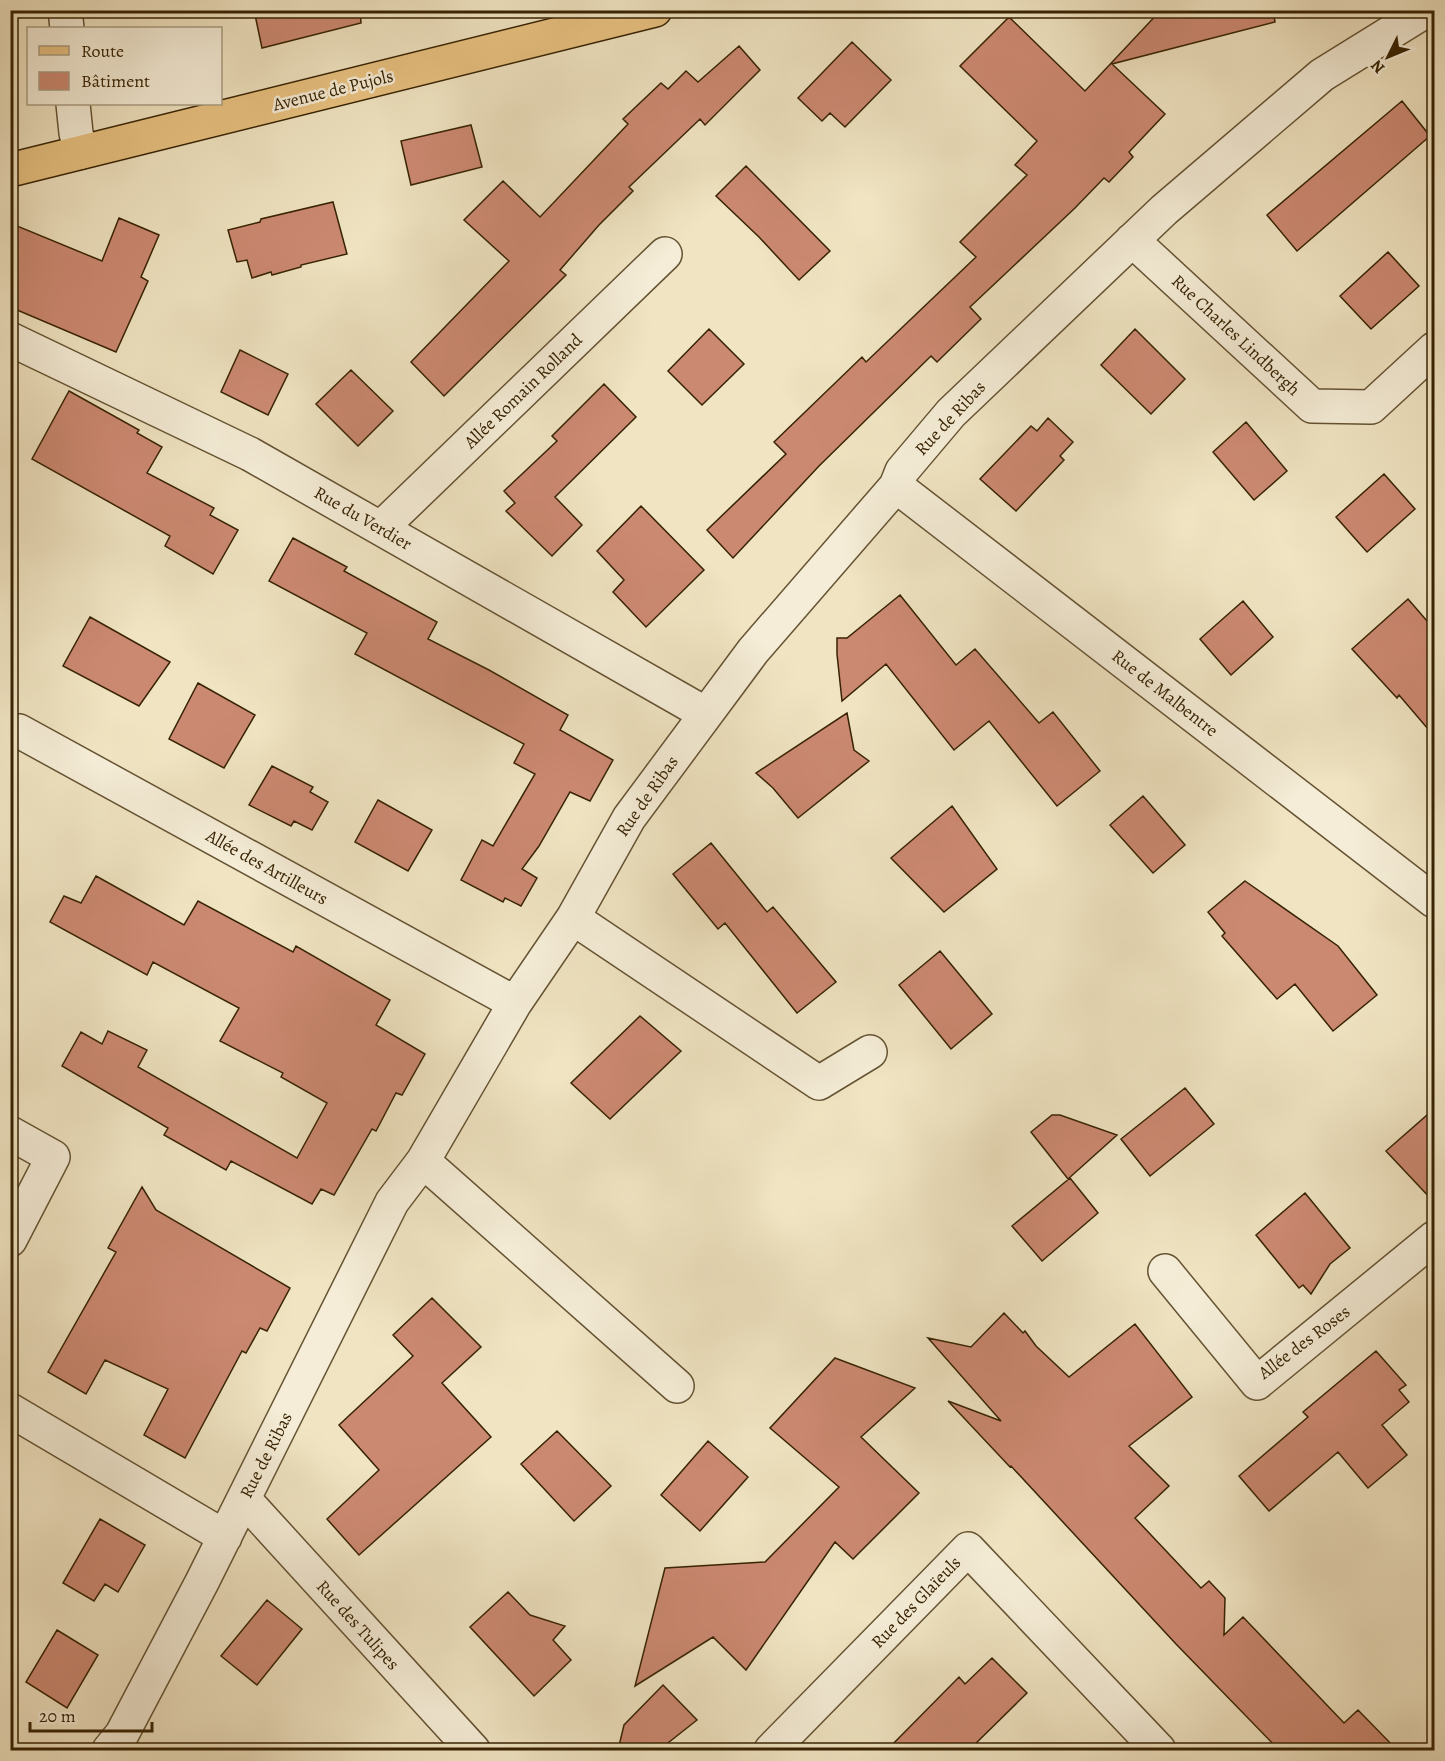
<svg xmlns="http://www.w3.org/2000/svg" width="1445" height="1761" font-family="Alegreya,serif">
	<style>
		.building { fill: #cc8972; stroke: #372303; stroke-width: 1.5 }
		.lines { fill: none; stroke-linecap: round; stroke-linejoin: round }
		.minor-casing { stroke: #655333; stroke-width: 36 }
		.major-casing { stroke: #372303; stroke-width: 36 }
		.minor { stroke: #f5edd7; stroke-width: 33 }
		.major { stroke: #e8c281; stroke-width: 33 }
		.labels { text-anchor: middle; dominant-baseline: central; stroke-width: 5; stroke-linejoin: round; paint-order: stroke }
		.street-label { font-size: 18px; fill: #372303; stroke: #f5edd7 }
	</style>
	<rect width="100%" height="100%" fill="#f0e4c2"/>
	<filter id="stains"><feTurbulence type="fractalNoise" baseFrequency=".00333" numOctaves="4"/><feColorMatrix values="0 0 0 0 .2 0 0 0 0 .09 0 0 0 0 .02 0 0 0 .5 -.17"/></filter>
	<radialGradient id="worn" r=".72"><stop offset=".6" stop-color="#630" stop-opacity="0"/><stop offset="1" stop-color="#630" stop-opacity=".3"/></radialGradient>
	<path class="building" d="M254,10H360L361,23L262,48Z
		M1161,10H1273L1275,22L1112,64L1165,114L1129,152L1133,157L1109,182L1104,178L1075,208L970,307L981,319L937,362L931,356L819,466L733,558L707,530L786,454L774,442L862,357L866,362L976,257L960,242L1027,175L1015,165L1037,141L960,66L1009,17L1085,91Z
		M852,42L891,80L845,127L830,113L822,121L798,98Z
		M739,46L760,70L705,125L700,119L629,187L633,191L599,225L560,270L566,275L444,396L411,362L509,261L464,220L503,181L540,217L628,124L623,119L661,83L668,89L686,71L698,82Z
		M1402,101L1430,136L1297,251L1267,215Z
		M471,125L482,167L411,185L401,141Z
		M746,166L830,251L799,280L759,237L716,196Z
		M333,202L347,254L301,265V267L272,275L271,272L252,278L247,260L237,262L228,230L260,222L261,219Z
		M119,218L159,235L141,277L148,281L116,352L10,307V223L102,261Z
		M1388,252L1419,286L1371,329L1340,296Z
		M709,329L744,364L702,405L668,371Z
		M1135,329L1185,379L1151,414L1101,365Z
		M240,350L288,374L268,415L221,392Z
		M351,370L393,411L358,446L316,404Z
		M604,384L636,417L555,497L582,525L552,556L506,511L515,503L504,491L557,441L552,436Z
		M69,391L139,430L137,433L162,447L147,473L214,508L210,515L238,530L213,574L165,546L170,536L32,459Z
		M1048,418L1073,442L1060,456L1064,460L1016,511L980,479L1031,426L1037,431Z
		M1246,422L1287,471L1254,500L1213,452Z
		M1384,474L1415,509L1367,552L1336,517Z
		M641,506L704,570L646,627L613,592L624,580L597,551Z
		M293,538L347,567L344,571L437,622L428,639L489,670L568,715L560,730L613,760L590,801L570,792L539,846L522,869L537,878L521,906L505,898L503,902L461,880L482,840L493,846L535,774L514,763L524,744L355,654L367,633L269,581Z
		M900,595L956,665L975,649L1039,723L1053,712L1100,771L1057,806L989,721L954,750L886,664L842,701L837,654V638H847Z
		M1408,599L1434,629V736L1399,695L1397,698L1352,649Z
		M1243,601L1273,637L1231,675L1200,639Z
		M90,617L170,662L139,706L63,666Z
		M198,683L255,715L224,768L169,739Z
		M847,713L854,750L869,761L798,818L773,788L756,773Z
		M272,766L313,787L310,792L328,802L312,830L294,821L291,826L249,805Z
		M1143,796L1185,845L1153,873L1110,825Z
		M378,800L432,830L408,871L355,842Z
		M952,806L997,869L944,912L891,858Z
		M711,843L767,912L773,907L836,982L797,1013L725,923L718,929L673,874Z
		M96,876L184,925L198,901L293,952L296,946L390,1000L376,1025L425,1054L402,1095L396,1093L376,1131L372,1129L334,1195L321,1189L312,1204L231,1161L226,1170L164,1135L168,1128L62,1066L81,1032L102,1044L108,1031L147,1050L138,1067L297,1158L327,1103L281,1077L283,1073L220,1041L239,1008L153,962L147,975L50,922L64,896L81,903Z
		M1245,881L1338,946L1377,995L1333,1031L1295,984L1277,999L1222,936L1225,933L1208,912Z
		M940,951L992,1014L951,1049L899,985Z
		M640,1016L681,1051L610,1119L571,1083Z
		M1185,1088L1214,1124L1150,1176L1121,1139Z
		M1434,1109V1202L1386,1151Z
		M1052,1115H1060L1117,1135L1068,1179L1031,1132Z
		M1070,1178L1098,1213L1042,1261L1012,1226Z
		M142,1187L156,1210L290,1288L267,1331L260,1328L246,1353L242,1351L185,1458L144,1435L168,1389L105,1360L86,1394L48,1372L116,1252L108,1248Z
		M1305,1193L1350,1248L1330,1264L1311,1294L1303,1285L1299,1288L1256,1235Z
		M432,1298L481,1347L442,1383L491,1437L359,1555L327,1519L379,1470L339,1425L413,1356L393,1335Z
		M1004,1313L1023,1333L1025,1331L1036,1346L1069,1377L1135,1324L1192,1397L1129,1446L1169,1486L1135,1518L1201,1588L1209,1581L1225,1598L1224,1635L1243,1617L1344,1723L1358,1710L1397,1750H1279L1176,1644L1011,1466L1010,1467L948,1401L1001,1421L928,1338L971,1347Z
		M1376,1351L1406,1385L1399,1390L1409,1402L1382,1425L1407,1455L1368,1488L1338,1452L1269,1511L1239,1476L1308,1417L1303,1412Z
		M835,1358L915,1388L861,1437L919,1493L853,1559L835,1542L746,1670L713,1637L635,1686L665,1568L765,1562L839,1487L770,1428Z
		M557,1431L611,1486L574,1521L521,1464Z
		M708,1441L748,1477L700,1531L661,1495Z
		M100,1519L145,1545L118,1592L105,1584L94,1601L63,1583Z
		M508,1592L530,1615L565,1626L553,1640L571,1660L534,1696L470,1627Z
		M267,1600L302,1629L257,1685L221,1656Z
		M57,1630L98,1655L67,1708L26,1682Z
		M992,1658L1027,1693L969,1750H887L959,1677L965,1684Z
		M663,1685L697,1720L659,1750H618L624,1725Z"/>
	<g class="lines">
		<defs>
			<path id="minor" d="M65,10L67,28
				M73,104L76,133L81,152
				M1132,240L1312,406L1371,407L1434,349
				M10,339L250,454L706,714
				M896,486L1434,901
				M381,528L665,254
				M19,731L515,1003
				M573,918L819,1083L870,1052
				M10,1133L53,1157L10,1240
				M423,1161L677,1386
				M1165,1271L1257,1383L1434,1238
				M10,1410L225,1537
				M244,1499L473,1750
				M109,1750L122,1734L202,1582L392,1202L423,1161L515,1003L573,918L629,818L753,651L896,486L902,471L951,413L1164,210L1322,75L1427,10
				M771,1750L968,1549L1159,1750"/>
			<path id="major" d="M10,170L655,10"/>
		</defs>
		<use href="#minor" class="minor-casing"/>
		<use href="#major" class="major-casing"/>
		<use href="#minor" class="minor"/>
		<use href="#major" class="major"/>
	</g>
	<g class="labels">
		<g class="street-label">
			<text transform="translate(333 90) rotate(-14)">Avenue de Pujols</text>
			<text transform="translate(1236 335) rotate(43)">Rue Charles Lindbergh</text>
			<text transform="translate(523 391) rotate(-44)">Allée Romain Rolland</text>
			<text transform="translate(950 418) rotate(-47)">Rue de Ribas</text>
			<text transform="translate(363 518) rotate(30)">Rue du Verdier</text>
			<text transform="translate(1165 693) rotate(38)">Rue de Malbentre</text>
			<text transform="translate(647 796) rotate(-55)">Rue de Ribas</text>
			<text transform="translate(267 867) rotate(29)">Allée des Artilleurs</text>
			<text transform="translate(1304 1342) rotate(-37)">Allée des Roses</text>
			<text transform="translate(266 1455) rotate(-63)">Rue de Ribas</text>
			<text transform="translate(916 1602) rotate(-46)">Rue des Glaïeuls</text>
			<text transform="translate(358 1625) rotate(48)">Rue des Tulipes</text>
		</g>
	</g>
	<rect width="1445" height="1761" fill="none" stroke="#f0e4c2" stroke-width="36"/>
	<rect x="12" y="12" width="1421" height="1737" fill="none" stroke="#372303" stroke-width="3"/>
	<rect x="18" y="18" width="1409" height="1725" fill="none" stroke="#372303" stroke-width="1.5"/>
	<rect x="27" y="27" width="195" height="78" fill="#f5edd7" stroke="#a99c82" stroke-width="1.5"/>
	<rect x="39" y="46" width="30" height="9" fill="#e8c281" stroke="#a99c82" stroke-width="1.5"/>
	<text x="81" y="57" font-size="18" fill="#372303">Route</text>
	<rect x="39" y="72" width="30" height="18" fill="#cc8972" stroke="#a99c82" stroke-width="1.5"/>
	<text x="81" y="87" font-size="18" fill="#372303">Bâtiment</text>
	<g transform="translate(1388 57) rotate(227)" stroke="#f5edd7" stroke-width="4.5" paint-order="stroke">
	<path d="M0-4.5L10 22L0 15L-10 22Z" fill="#372303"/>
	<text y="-9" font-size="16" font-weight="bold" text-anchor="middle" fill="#372303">N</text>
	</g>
	<path d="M30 1722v9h122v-9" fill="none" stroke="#372303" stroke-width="3"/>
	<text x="39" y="1722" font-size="18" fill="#372303" stroke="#f5edd7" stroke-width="4.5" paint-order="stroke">20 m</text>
	<rect width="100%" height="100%" filter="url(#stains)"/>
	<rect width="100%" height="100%" fill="url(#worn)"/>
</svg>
